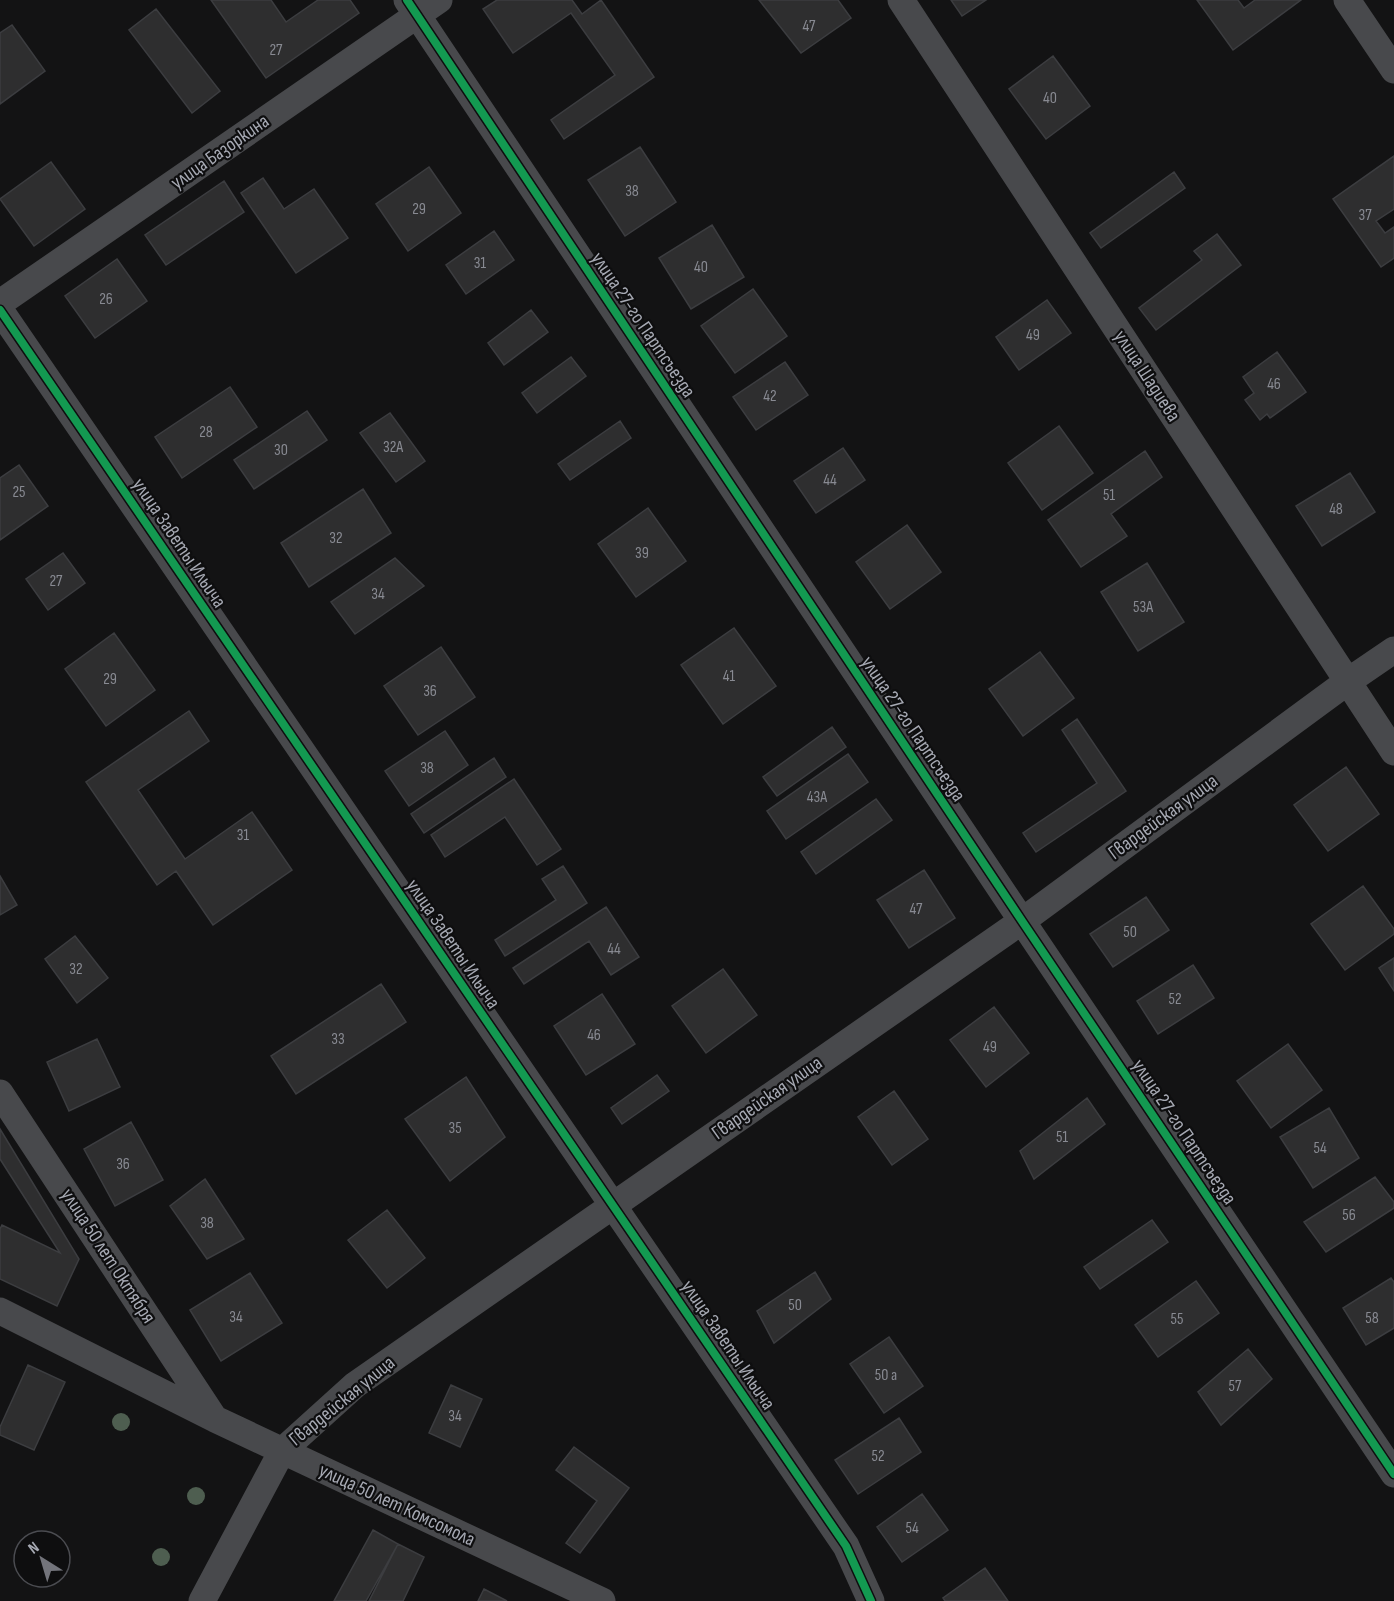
<svg xmlns="http://www.w3.org/2000/svg" width="1394" height="1601" font-family="'Sofia Sans Condensed',sans-serif">
	<style>
		.building { fill: #2e2e2f; stroke: #3c3d40; stroke-width: 1.5 }
		.lines { fill: none; stroke-linecap: round; stroke-linejoin: round }
		.minor { stroke: #48494c; stroke-width: 27 }
		.cycleway-casing { stroke: #0e0e0f; stroke-width: 11 }
		.cycleway { stroke: #139951; stroke-width: 8 }
		.tree { fill: #4e5e50 }
		.labels { text-anchor: middle; dominant-baseline: central; stroke-width: 4.5; stroke-linejoin: round; paint-order: stroke }
		.number-label { font-size: 16px; fill: #888a92 }
		.street-label { font-size: 20px; fill: #a6a9b3; stroke: #0e0e0f }
	</style>
	<rect width="100%" height="100%" fill="#131314"/>
	<path class="building" d="M211,0H271L286,22L318,0H350L359,13L266,78Z
		M497,0H572L582,14L601,0L654,77L564,139L551,120L615,75L571,13L513,53L483,9Z
		M759,0H838L851,18L801,53Z
		M951,0H986L962,16Z
		M1197,0H1238L1244,8L1255,0H1301L1233,50Z
		M156,9L220,91L192,113L129,30Z
		M12,25L45,71L0,104V33Z
		M1053,56L1090,106L1046,139L1009,89Z
		M640,147L676,202L625,236L588,180Z
		M1394,156V209L1376,221L1385,233L1394,227V258L1381,267L1333,199Z
		M51,162L85,209L34,246L0,199Z
		M429,167L461,213L408,251L376,204Z
		M1174,172L1185,188L1101,248L1090,233Z
		M263,178L284,209L314,189L348,238L296,273L241,193Z
		M224,181L244,212L166,265L145,235Z
		M712,225L744,277L691,309L659,258Z
		M494,231L514,260L466,294L446,265Z
		M1217,234L1241,265L1156,330L1139,308L1202,260L1194,251Z
		M117,259L147,301L95,338L65,296Z
		M753,289L787,336L735,373L701,326Z
		M1047,300L1071,333L1019,370L996,337Z
		M531,310L548,332L504,365L488,343Z
		M1277,352L1306,392L1270,418L1267,414L1260,420L1245,400L1254,393L1243,377Z
		M571,357L586,376L537,413L522,393Z
		M785,362L808,395L756,430L733,397Z
		M230,387L257,427L182,478L155,437Z
		M307,411L327,440L254,489L234,460Z
		M390,413L425,461L396,482L360,433Z
		M620,421L631,438L570,480L558,464Z
		M1059,426L1093,473L1042,510L1008,463Z
		M843,448L865,480L816,513L794,481Z
		M1145,451L1162,477L1111,514L1127,536L1081,567L1048,520Z
		M19,465L48,506L0,540V478Z
		M1350,473L1375,512L1322,546L1296,506Z
		M363,489L391,533L309,587L281,543Z
		M648,508L686,561L636,597L598,544Z
		M907,525L941,572L890,609L856,562Z
		M63,553L85,583L48,610L26,579Z
		M395,558L424,586L355,634L331,602Z
		M1147,563L1184,622L1138,651L1101,592Z
		M734,628L776,686L723,724L681,665Z
		M114,633L155,690L106,726L65,669Z
		M441,647L475,697L418,735L384,686Z
		M1040,652L1074,698L1023,736L989,689Z
		M189,711L209,741L138,790L185,859L252,812L292,870L213,925L176,871L157,885L86,782Z
		M1077,719L1126,791L1036,852L1023,833L1097,783L1062,730Z
		M832,727L846,747L777,796L763,777Z
		M445,731L468,765L409,806L385,771Z
		M848,754L868,782L786,839L767,811Z
		M494,758L506,777L424,833L411,814Z
		M1346,767L1379,814L1328,851L1294,805Z
		M514,779L561,849L537,865L505,817L445,857L431,835Z
		M876,799L892,820L816,874L801,852Z
		M563,866L587,903L505,956L495,940L556,900L542,879Z
		M924,870L955,918L909,948L877,900Z
		M0,876L17,905L0,915Z
		M1363,886L1394,929V934L1345,970L1311,924Z
		M1146,897L1169,930L1113,967L1090,934Z
		M606,907L639,957L611,975L589,941L524,984L513,968Z
		M75,936L108,978L77,1003L45,959Z
		M1394,958V991L1379,968Z
		M1193,965L1214,998L1158,1034L1137,1001Z
		M723,969L757,1015L706,1053L672,1006Z
		M381,984L406,1022L296,1094L271,1056Z
		M602,994L635,1044L586,1075L554,1026Z
		M994,1007L1029,1053L986,1087L950,1040Z
		M97,1039L120,1087L69,1111L47,1062Z
		M1288,1044L1322,1090L1271,1128L1237,1081Z
		M657,1075L669,1091L622,1124L611,1108Z
		M466,1077L505,1137L450,1181L405,1119Z
		M894,1091L928,1139L892,1165L858,1117Z
		M1087,1098L1105,1124L1034,1179L1020,1151Z
		M1329,1108L1359,1158L1313,1188L1280,1137Z
		M131,1122L163,1180L115,1206L84,1149Z
		M0,1129L79,1259L57,1306L0,1279V1229L2,1225L60,1253L0,1159Z
		M1375,1177L1394,1202V1208L1326,1252L1304,1222Z
		M205,1179L244,1239L207,1259L170,1206Z
		M387,1210L425,1258L387,1288L348,1240Z
		M1152,1220L1168,1242L1100,1289L1084,1267Z
		M815,1272L831,1299L774,1343L757,1311Z
		M250,1273L282,1323L221,1361L190,1310Z
		M1391,1278L1394,1282V1328L1366,1345L1343,1308Z
		M1196,1281L1219,1313L1158,1357L1135,1325Z
		M889,1337L923,1386L884,1413L850,1364Z
		M1248,1349L1272,1379L1221,1425L1198,1392Z
		M28,1365L65,1382L34,1450L0,1435V1427Z
		M451,1385L482,1399L460,1447L429,1433Z
		M899,1418L921,1452L858,1494L835,1460Z
		M574,1447L629,1488L580,1553L566,1543L597,1501L556,1470Z
		M922,1494L948,1530L902,1562L877,1527Z
		M373,1530L398,1544L366,1601H334Z
		M398,1544L424,1557L403,1601H369Z
		M985,1568L1008,1601H945L943,1598Z
		M484,1589L507,1601H478Z"/>
	<g class="lines">
		<path class="minor" d="M407,0L1022,921L1394,1474
			M901,0L1394,752
			M1347,0L1394,70
			M0,303L439,0
			M0,310L846,1546L871,1601
			M0,1093L214,1418
			M0,1311L215,1419L602,1601
			M202,1601L282,1451L355,1385L1022,921L1347,682L1394,650"/>
		<defs>
			<path id="cycleway" d="M407,0L1022,921L1394,1474
				M0,310L846,1546L871,1601"/>
		</defs>
		<use href="#cycleway" class="cycleway-casing"/>
		<use href="#cycleway" class="cycleway"/>
	</g>
	<g class="tree">
		<circle cx="121" cy="1422" r="9"/>
		<circle cx="196" cy="1496" r="9"/>
		<circle cx="161" cy="1557" r="9"/>
	</g>
	<g class="labels">
		<g class="number-label">
			<text x="809" y="26">47</text>
			<text x="276" y="50">27</text>
			<text x="1050" y="98">40</text>
			<text x="632" y="191">38</text>
			<text x="419" y="209">29</text>
			<text x="1365" y="215">37</text>
			<text x="480" y="263">31</text>
			<text x="701" y="267">40</text>
			<text x="106" y="299">26</text>
			<text x="1033" y="335">49</text>
			<text x="1274" y="384">46</text>
			<text x="770" y="396">42</text>
			<text x="206" y="432">28</text>
			<text x="393" y="447">32А</text>
			<text x="281" y="450">30</text>
			<text x="830" y="480">44</text>
			<text x="19" y="492">25</text>
			<text x="1109" y="495">51</text>
			<text x="1336" y="509">48</text>
			<text x="336" y="538">32</text>
			<text x="642" y="553">39</text>
			<text x="56" y="581">27</text>
			<text x="378" y="594">34</text>
			<text x="1143" y="607">53А</text>
			<text x="729" y="676">41</text>
			<text x="110" y="679">29</text>
			<text x="430" y="691">36</text>
			<text x="427" y="768">38</text>
			<text x="817" y="797">43А</text>
			<text x="243" y="835">31</text>
			<text x="916" y="909">47</text>
			<text x="1130" y="932">50</text>
			<text x="614" y="949">44</text>
			<text x="76" y="969">32</text>
			<text x="1175" y="999">52</text>
			<text x="594" y="1035">46</text>
			<text x="338" y="1039">33</text>
			<text x="990" y="1047">49</text>
			<text x="455" y="1128">35</text>
			<text x="1062" y="1137">51</text>
			<text x="1320" y="1148">54</text>
			<text x="123" y="1164">36</text>
			<text x="1349" y="1215">56</text>
			<text x="207" y="1223">38</text>
			<text x="795" y="1305">50</text>
			<text x="236" y="1317">34</text>
			<text x="1372" y="1318">58</text>
			<text x="1177" y="1319">55</text>
			<text x="886" y="1375">50 а</text>
			<text x="1235" y="1386">57</text>
			<text x="455" y="1416">34</text>
			<text x="878" y="1456">52</text>
			<text x="912" y="1528">54</text>
		</g>
		<g class="street-label">
			<text transform="translate(220 152) rotate(-35)">улица Базоркина</text>
			<text transform="translate(643 325) rotate(56)">улица 27-го Партсъезда</text>
			<text transform="translate(1147 376) rotate(57)">улица Шадиева</text>
			<text transform="translate(179 543) rotate(56)">улица Заветы Ильича</text>
			<text transform="translate(913 729) rotate(56)">улица 27-го Партсъезда</text>
			<text transform="translate(1163 817) rotate(-36)">Гвардейская улица</text>
			<text transform="translate(453 944) rotate(56)">улица Заветы Ильича</text>
			<text transform="translate(767 1098) rotate(-35)">Гвардейская улица</text>
			<text transform="translate(1184 1132) rotate(56)">улица 27-го Партсъезда</text>
			<text transform="translate(108 1256) rotate(57)">улица 50 лет Октября</text>
			<text transform="translate(728 1345) rotate(56)">улица Заветы Ильича</text>
			<text transform="translate(342 1401) rotate(-39)">Гвардейская улица</text>
			<text transform="translate(397 1505) rotate(25)">улица 50 лет Комсомола</text>
		</g>
	</g>
	<g transform="translate(42 1559) rotate(323)"><circle r="28" fill="#0e0e0f" stroke="#4b4c51" stroke-width="1.5"/>
	<path d="M0-4.5L10 22L0 15L-10 22Z" fill="#73747b"/>
	<text y="-9" font-size="16" font-weight="bold" text-anchor="middle" fill="#a6a9b3">N</text>
	</g>
</svg>
